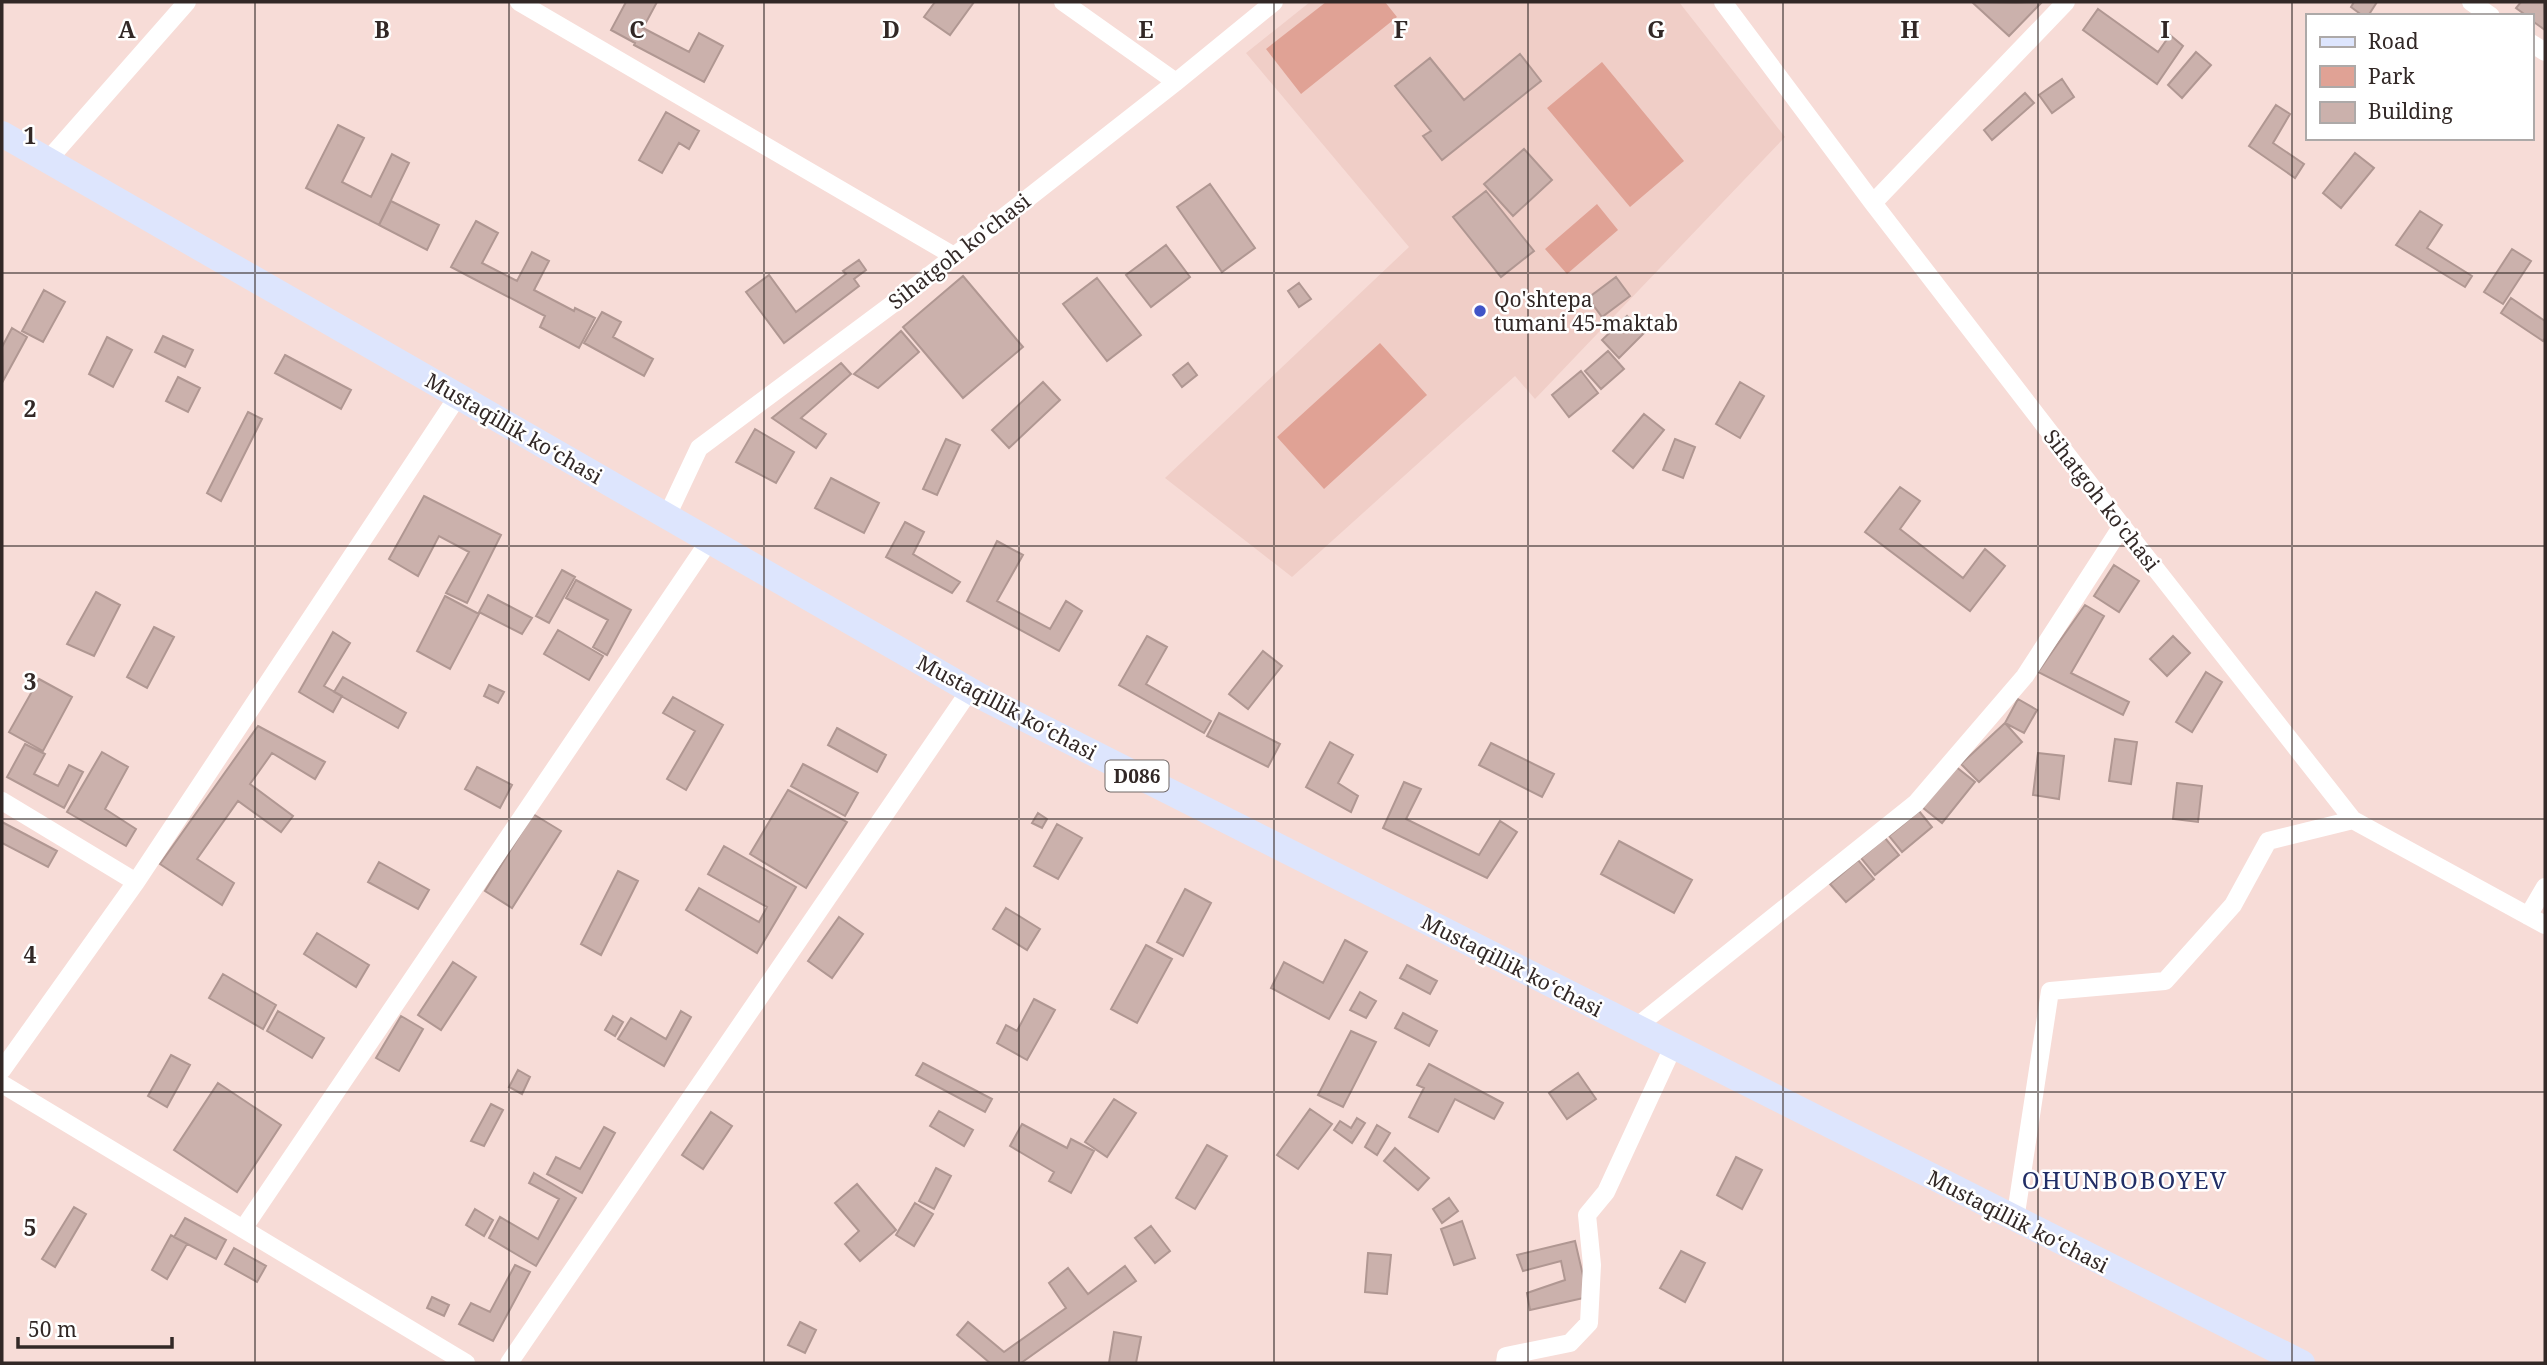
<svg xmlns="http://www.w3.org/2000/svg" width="2547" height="1365" font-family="'Noto Serif',serif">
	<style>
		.built { fill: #f0cec7 }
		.green { fill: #e0a295 }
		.building { fill: #cbb1ac; stroke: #b09792; stroke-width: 2 }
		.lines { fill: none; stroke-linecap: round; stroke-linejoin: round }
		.street { stroke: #fff; stroke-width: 18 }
		.primary { stroke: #dde5fd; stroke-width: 26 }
		.grid { fill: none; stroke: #322826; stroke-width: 2; stroke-opacity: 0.55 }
		.poi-dot { fill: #4054c7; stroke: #fff; stroke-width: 2.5 }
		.labels { text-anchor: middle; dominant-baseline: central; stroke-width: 5; stroke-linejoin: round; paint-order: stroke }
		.shield { fill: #fff; stroke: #706867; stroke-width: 2 }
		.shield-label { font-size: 19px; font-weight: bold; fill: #322826 }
		.street-label { font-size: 21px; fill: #322826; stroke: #fff }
		.poi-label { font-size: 21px; fill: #322826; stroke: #fff; text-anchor: start }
		.quarter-label { font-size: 24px; letter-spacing: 2px; fill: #222e66; stroke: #fff }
		.grid-label { font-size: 23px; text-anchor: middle; font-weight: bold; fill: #322826; stroke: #fff; stroke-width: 5; stroke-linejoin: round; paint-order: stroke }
	</style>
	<rect width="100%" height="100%" fill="#f7dcd7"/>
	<path class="built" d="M1310,2H1679L1785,137L1535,399L1515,376L1292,577L1165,478L1409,247L1246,53Z"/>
	<path class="green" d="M1326,2H1385L1397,17L1301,94L1266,49Z
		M1602,62L1684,161L1630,207L1547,108Z
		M1597,204L1618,230L1567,274L1545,249Z
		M1380,343L1427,395L1324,489L1277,437Z"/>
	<path class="building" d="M626,2H657L643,28L689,52L699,33L723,46L704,82L634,45L635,43L611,30Z
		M935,2H974L950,35L924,17Z
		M1972,2L2016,3L2042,2L2009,36Z
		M2354,2H2377L2368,16H2363L2351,7Z
		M2521,2H2544L2545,30L2531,20V16H2527L2516,8Z
		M2098,9L2158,52L2170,35L2183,46L2157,84L2083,30Z
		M2196,52L2211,65L2182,98L2168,85Z
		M1520,54L1541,81L1442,160L1423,136L1431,131L1395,86L1430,58L1464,100Z
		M2062,79L2074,97L2052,113L2039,95Z
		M2025,93L2034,103L1992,140L1984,130Z
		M2276,105L2290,114L2273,143L2304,164L2295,178L2249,146Z
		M666,112L699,131L689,149L679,143L662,173L639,160Z
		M338,125L364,138L342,182L371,197L392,154L409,163L379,225L306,188Z
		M1524,149L1552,180L1513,216L1484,184Z
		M2355,153L2374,168L2341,208L2323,193Z
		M1210,184L1255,248L1222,272L1177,207Z
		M1486,191L1534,251L1501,277L1453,217Z
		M391,201L439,225L427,250L379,225Z
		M2420,211L2442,225L2427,248L2472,276L2465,287L2396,245Z
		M476,221L498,233L482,263L517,281L532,252L549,261L534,290L574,311L575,308L595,318L579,348L540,327L545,316L451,267Z
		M1166,245L1190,277L1151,307L1126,275Z
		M2512,249L2531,261L2503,304L2484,292Z
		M859,260L866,270L854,279L859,286L784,343L746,292L769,275L796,312L846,274L843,271Z
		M963,276L1023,347L963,398L903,327Z
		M1616,277L1630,296L1602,317L1588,298Z
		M1097,278L1141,335L1107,361L1063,304Z
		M1299,283L1311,299L1299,307L1288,291Z
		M44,290L65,302L43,342L22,331Z
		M2511,298L2545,321V338L2543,341L2501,313Z
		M602,312L621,322L613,337L653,359L644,376L584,343Z
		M1627,316L1644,333L1619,358L1602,340Z
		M12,328L27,337L3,381L2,347Z
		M901,331L919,352L878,388L854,374Z
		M163,336L193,350L185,367L155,352Z
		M107,337L132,350L113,387L89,374Z
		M1608,351L1624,369L1601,389L1585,371Z
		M285,355L351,390L341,409L275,373Z
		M841,363L851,374L801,418L826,434L816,448L772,418Z
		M1188,363L1197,375L1182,387L1173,375Z
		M1581,371L1598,393L1569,417L1552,395Z
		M178,377L200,388L188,412L166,401Z
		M1043,382L1060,400L1009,448L992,430Z
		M1740,382L1764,396L1740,438L1716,424Z
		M248,412L262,419L221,501L207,493Z
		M1644,414L1664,430L1633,468L1613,451Z
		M755,429L794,452L776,483L736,462Z
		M946,439L960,445L937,495L923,489Z
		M1675,439L1695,447L1683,478L1663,470Z
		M831,478L879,503L864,533L815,508Z
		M1900,487L1920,501L1900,529L1963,578L1985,549L2005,566L1970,611L1865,532Z
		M424,496L501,535L467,603L446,593L469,552L439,536L418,576L389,559Z
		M905,522L924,532L913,554L960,582L952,593L886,557Z
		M997,541L1023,555L997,601L1050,629L1066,601L1082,611L1059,651L967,601Z
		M2114,565L2139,581L2119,612L2094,596Z
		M562,570L575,577L549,623L536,616Z
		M576,580L631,610L607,655L593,647L608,620L566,598Z
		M96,592L120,605L94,656L67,644Z
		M488,595L532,618L522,634L479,612Z
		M445,596L479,614L450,669L417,651Z
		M2085,605L2104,616L2071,673L2129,702L2123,715L2038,672Z
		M154,627L174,637L147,688L127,677Z
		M558,630L603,656L589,680L544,654Z
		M333,632L350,643L324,686L342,696L333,712L299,692Z
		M1147,636L1167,647L1146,684L1211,721L1204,733L1119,685Z
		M2173,636L2190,653L2167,676L2150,659Z
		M1263,651L1282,666L1248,709L1229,694Z
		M2206,672L2222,682L2192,732L2176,722Z
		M343,677L406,713L398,728L334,692Z
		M39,679L72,697L43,751L9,732Z
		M489,685L504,692L498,703L484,696Z
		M673,697L723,725L686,790L667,779L695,731L663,713Z
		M2018,699L2037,710L2024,733L2005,723Z
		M1219,713L1280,744L1268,767L1207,736Z
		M2005,723L2022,742L1979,782L1961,764Z
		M258,726L325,762L315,779L272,753L250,784L293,816L281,832L238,801L197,859L234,883L222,905L160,864Z
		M837,728L886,755L877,772L828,745Z
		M2115,739L2137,742L2131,784L2109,781Z
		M1330,742L1353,755L1338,783L1358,796L1351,812L1306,787Z
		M1491,743L1554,774L1542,797L1479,765Z
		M25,744L45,754L34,774L58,786L69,765L83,772L64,808L7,777Z
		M102,752L128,767L105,809L136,829L126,846L67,812Z
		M2038,753L2064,756L2059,799L2033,795Z
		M803,764L858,793L845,816L791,786Z
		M1955,766L1975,782L1942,823L1922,807Z
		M477,767L512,785L500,808L465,789Z
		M1404,782L1421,789L1406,819L1479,855L1500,821L1517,832L1487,878L1383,828Z
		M2177,783L2202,786L2198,822L2173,819Z
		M788,790L847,822L806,888L750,854Z
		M1919,811L1932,827L1902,852L1889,836Z
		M1038,813L1047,819L1042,828L1032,823Z
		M533,814L561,831L512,908L485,891Z
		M2,822L57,851L48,867L2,843Z
		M1057,824L1082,838L1058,879L1034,866Z
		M1885,838L1899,855L1875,875L1861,858Z
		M1619,841L1692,880L1674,913L1601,874Z
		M724,846L796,887L757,953L686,910L699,888L759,922L767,907L708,874Z
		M1858,860L1874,879L1846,902L1830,884Z
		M379,862L429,890L418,909L368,882Z
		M618,871L638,881L601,955L581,944Z
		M1185,889L1211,903L1183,956L1157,942Z
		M1006,908L1040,929L1027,950L993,929Z
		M839,917L863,934L832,978L808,961Z
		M317,933L369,965L356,987L304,954Z
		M1345,940L1367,952L1329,1019L1271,988L1284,962L1323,983Z
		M1146,945L1172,959L1137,1023L1111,1009Z
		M453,962L476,977L441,1030L418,1015Z
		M1407,965L1437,981L1430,994L1400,978Z
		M223,974L276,1005L263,1029L209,998Z
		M1360,992L1376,1001L1366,1018L1350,1010Z
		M1034,999L1055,1010L1027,1060L997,1043L1006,1025L1017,1031Z
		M278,1011L324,1038L312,1058L267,1031Z
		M681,1011L691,1017L664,1066L618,1039L631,1018L666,1039Z
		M1403,1013L1437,1031L1429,1046L1395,1028Z
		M401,1016L423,1029L399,1071L376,1058Z
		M613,1016L623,1022L615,1036L605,1030Z
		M1351,1031L1376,1042L1343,1107L1318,1095Z
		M171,1055L190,1065L167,1107L148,1096Z
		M923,1063L992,1099L985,1112L916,1075Z
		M1429,1064L1503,1103L1494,1119L1455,1099L1438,1132L1409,1117L1424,1088L1417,1085Z
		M518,1070L530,1077L522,1094L509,1087Z
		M1578,1073L1596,1099L1567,1119L1549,1093Z
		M218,1083L281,1125L237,1192L174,1150Z
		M1114,1099L1136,1113L1107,1157L1085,1142Z
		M491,1104L503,1110L484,1146L471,1141Z
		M1310,1109L1332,1124L1298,1169L1277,1155Z
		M939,1111L973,1130L964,1146L930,1126Z
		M711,1112L732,1126L703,1169L682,1155Z
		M1357,1118L1365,1123L1352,1143L1334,1130L1340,1121L1351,1128Z
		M1022,1124L1067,1148L1071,1139L1094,1151L1071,1193L1049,1181L1054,1172L1010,1146Z
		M1377,1125L1390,1133L1377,1155L1365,1147Z
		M604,1127L615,1133L582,1193L547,1174L556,1157L580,1169Z
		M1207,1145L1227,1156L1195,1209L1176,1198Z
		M1395,1148L1429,1178L1418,1190L1384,1161Z
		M1736,1157L1762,1170L1742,1209L1717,1195Z
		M936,1168L951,1176L934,1209L919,1201Z
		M534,1173L576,1198L536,1266L489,1238L500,1217L538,1239L559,1199L529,1183Z
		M857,1184L896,1230L860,1261L845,1244L859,1231L835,1203Z
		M1449,1198L1458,1211L1442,1223L1433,1209Z
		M915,1203L933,1214L914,1246L896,1235Z
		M74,1207L86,1214L55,1267L42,1259Z
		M475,1209L493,1220L484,1236L466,1225Z
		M185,1218L226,1240L216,1259L174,1237Z
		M1462,1221L1475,1258L1454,1265L1441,1229Z
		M1151,1226L1170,1251L1155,1263L1135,1238Z
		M171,1235L187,1244L167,1279L152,1270Z
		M1575,1241L1588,1297L1530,1310L1527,1293L1565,1280L1561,1261L1523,1271L1517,1255Z
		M234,1248L266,1266L257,1282L225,1264Z
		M1681,1251L1705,1263L1685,1302L1660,1288Z
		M1368,1253L1391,1255L1387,1294L1365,1292Z
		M515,1265L530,1272L493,1341L459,1324L471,1303L490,1312Z
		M1125,1266L1136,1281L1021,1363H990L957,1335L968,1322L1004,1352L1066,1308L1049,1283L1068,1268L1088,1294Z
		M432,1297L449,1305L444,1316L427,1308Z
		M800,1322L816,1330L805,1353L788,1345Z
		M1114,1332L1141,1337L1136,1363H1109Z"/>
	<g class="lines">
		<path class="street" d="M519,2L954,256
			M1063,2L1176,82
			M1723,2L1873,203L2122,526L2353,820L2545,925
			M2471,2L2491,16
			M2531,43L2545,52
			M48,160L187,2
			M1873,203L2066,2
			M667,516L699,448L902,297L1176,82L1274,2
			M2,801L136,882
			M2528,916L2545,887
			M1635,1028L1916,803L2025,676L2122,526
			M2,1070L136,882L458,396
			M2,1084L466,1363
			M2015,1220L2050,991L2165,981L2233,905L2268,841L2353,820
			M243,1229L709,541
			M509,1363L970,690
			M1505,1363L1506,1356L1570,1343L1589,1323L1592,1265L1587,1215L1606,1192L1673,1047"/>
		<path class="primary" d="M2,134L978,695L2302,1363"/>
	</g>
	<path class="grid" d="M255,2V1363M509,2V1363M764,2V1363M1019,2V1363M1274,2V1363M1528,2V1363M1783,2V1363M2038,2V1363M2292,2V1363M2,273H2545M2,546H2545M2,819H2545M2,1092H2545"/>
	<circle class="poi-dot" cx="1480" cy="311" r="7"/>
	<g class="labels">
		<rect class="shield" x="1105.5" y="760.5" width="63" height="31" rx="5"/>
		<g class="shield-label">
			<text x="1137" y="776">D086</text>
		</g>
		<g class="street-label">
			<text transform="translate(959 251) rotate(-38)">Sihatgoh ko'chasi</text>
			<text transform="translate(514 428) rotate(30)">Mustaqillik koʻchasi</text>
			<text transform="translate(2102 500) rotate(52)">Sihatgoh ko'chasi</text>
			<text transform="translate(1007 707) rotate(28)">Mustaqillik koʻchasi</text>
			<text transform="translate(1512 965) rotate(27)">Mustaqillik koʻchasi</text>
			<text transform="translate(2018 1221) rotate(27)">Mustaqillik koʻchasi</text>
		</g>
		<g class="poi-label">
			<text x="1494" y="299">Qo'shtepa<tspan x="1494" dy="24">tumani 45-maktab</tspan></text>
		</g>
		<g class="quarter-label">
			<text x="2125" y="1179">OHUNBOBOYEV</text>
		</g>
	</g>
	<g class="grid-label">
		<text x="127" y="38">A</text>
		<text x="382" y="38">B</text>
		<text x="637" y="38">C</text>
		<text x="891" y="38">D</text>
		<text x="1146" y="38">E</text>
		<text x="1401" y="38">F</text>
		<text x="1656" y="38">G</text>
		<text x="1910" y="38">H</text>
		<text x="2165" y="38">I</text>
		<text x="30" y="144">1</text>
		<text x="30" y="417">2</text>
		<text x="30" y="690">3</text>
		<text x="30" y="963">4</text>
		<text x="30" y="1236">5</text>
	</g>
	<rect width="2547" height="1365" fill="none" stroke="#322826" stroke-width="7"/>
	<rect x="2306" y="14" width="228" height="126" fill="#ffffff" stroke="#ada9a8" stroke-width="2"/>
	<rect x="2320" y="37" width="35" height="10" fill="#dde5fd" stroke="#ada9a8" stroke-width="2"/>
	<text x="2368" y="49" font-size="21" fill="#322826">Road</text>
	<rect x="2320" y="66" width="35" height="21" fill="#e0a295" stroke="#ada9a8" stroke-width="2"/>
	<text x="2368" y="84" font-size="21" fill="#322826">Park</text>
	<rect x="2320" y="102" width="35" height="21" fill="#cbb1ac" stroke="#ada9a8" stroke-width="2"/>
	<text x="2368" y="119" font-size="21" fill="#322826">Building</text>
	<path d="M18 1337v10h154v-10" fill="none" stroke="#322826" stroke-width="3.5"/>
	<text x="28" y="1337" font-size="21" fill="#322826" stroke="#ffffff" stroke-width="5" paint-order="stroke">50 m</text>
</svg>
